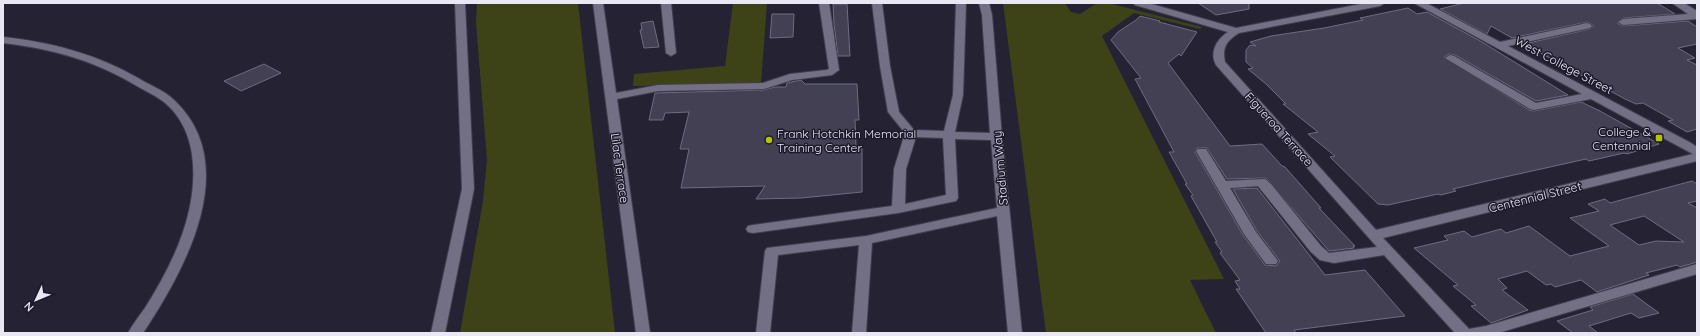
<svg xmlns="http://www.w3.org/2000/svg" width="1700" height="336" font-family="Quicksand,sans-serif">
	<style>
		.green { fill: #3d4317 }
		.building { fill: #434054; stroke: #6f6c82; fill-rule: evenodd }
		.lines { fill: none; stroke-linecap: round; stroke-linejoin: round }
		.minor-casing { stroke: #42404f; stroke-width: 2 }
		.minor { fill: #737086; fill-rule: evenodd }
		.poi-dot { fill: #b1c500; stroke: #1b182a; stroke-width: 1.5 }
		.labels { text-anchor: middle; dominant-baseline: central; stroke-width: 3; stroke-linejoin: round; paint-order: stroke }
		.street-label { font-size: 12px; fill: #e8e7f3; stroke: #1b182a }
		.poi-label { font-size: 12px; fill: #e8e7f3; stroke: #1b182a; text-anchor: end }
	</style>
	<rect width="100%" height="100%" fill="#252234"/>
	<path class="green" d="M477,3H578L615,333H460L483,201L487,160L476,23Z
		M733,3H767L761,84L633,86L634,74L725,66Z
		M1003,3H1065L1071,12L1080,14L1097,3H1108L1202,27L1200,29L1134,13L1102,36L1224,279L1190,280L1216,333H1046Z"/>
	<path class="building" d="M1198,3H1249V9L1216,15Z
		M1464,3H1657L1675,14L1623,18L1617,23L1623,26L1688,21L1697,27V44L1678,48L1695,58L1687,60L1697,65V129L1687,132L1668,121L1673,120L1643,103L1636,104L1625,99L1524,44L1590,29L1594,26L1590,23L1587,22L1512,38L1491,26L1487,34L1440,9Z
		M833,4H847L850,56H838L834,24Z
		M1408,8L1417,14L1427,12L1482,42L1568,95L1536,101L1455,55L1449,54L1444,57L1529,110L1534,111L1581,102L1600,111L1659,144L1627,154L1624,153L1589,161L1586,159L1487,181L1453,189L1456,191L1441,195L1438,194L1388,205L1378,204L1330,157L1335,156L1308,134L1318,132L1283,104H1286L1266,84L1248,69L1253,68L1246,62V50L1250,45L1256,46L1250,42L1271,36L1324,28L1363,20L1360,18Z
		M772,14H794L793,37L770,38Z
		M1140,16L1160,21L1159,22L1197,32L1181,56L1179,54L1168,63L1230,146L1262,144L1282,166L1285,167L1321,208H1319L1355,246H1353L1354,248L1329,251L1266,178L1227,179L1207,148H1197L1195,152L1243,235L1265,265L1276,266L1280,261L1257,231L1233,189L1257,188L1325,275L1365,270L1405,316L1294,330L1296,333H1266L1236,289H1240L1235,281L1240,280L1220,253L1222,252L1215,242H1217L1191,196L1193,195L1185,184H1187L1169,152H1174L1135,79L1141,78L1111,40L1118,32L1136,20Z
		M653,21L659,47L644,48L640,30H642L641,23Z
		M264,64L281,73L241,91L224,81Z
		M801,80L805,84H857L859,120H855L856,146H862V192L801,198L756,199L765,186L681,188L689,149H680L689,112L665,113L663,120H649L655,93L764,90L775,87H786L787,83Z
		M1692,181L1697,184V201L1688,203L1697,208V262L1680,267L1677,265L1646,273L1649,275L1597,292L1581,280L1555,287L1551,284L1546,285L1527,271L1498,279L1507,288L1502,290L1528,310L1491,323L1471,306L1476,305L1453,286L1458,285L1414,248L1448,240L1444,236L1464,231L1472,237L1501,229L1506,233L1529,226L1570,256L1609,246L1570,218L1599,211L1588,204L1605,199L1610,203ZM1644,216L1684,242L1656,241L1639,245L1610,225Z
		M1633,294L1659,313L1639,318L1631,313L1589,326L1598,333H1573L1557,321L1593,310L1590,307Z"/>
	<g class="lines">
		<defs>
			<path id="minor" d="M455,3H465L474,189L445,333H431L462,189Z
				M593,3H603L616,93L658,85L763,83L790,74L826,70L829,69L819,3H829L839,70L832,75L792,80L764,89L658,91L617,99L650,333H636Z
				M661,3H671L676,53L671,56L666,53Z
				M872,3H882L890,66L899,112L914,130L944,131L953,95L956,3H966L963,95L955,132L990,133L982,15L979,3H989L992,15L1002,137L1022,333H1008L997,216L872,243L866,333H852L859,245L778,255L770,333H756L765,251L767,248L866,236L997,208L991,140L955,139L958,198L956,201L898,213L753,233L748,232L746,229L748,226L753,225L892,206L894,169L905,133L888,112L880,66ZM916,137L943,138L946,195L905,204L906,169Z
				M1133,3H1148L1236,28L1366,3H1385L1380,6L1239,33C1226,41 1222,48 1225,62L1376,230L1693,154L1591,99L1534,110L1530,109L1445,58L1450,55L1454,56L1536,103L1582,94L1414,3H1426L1500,42L1587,23L1590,24L1592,26L1590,28L1508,46L1691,143L1697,147V161L1383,238L1469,329L1486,326L1697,264V274L1498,333H1455L1384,255L1334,263L1320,260L1311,252L1258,186L1230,188L1256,232L1278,261L1276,264H1266L1244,234L1196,151L1198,149H1206L1226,181L1265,179L1271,184L1321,246L1329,253L1377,247L1216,65C1209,52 1217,39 1228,32L1135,5Z
				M1672,3H1684L1697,11V19L1623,25L1618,22L1623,19L1688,14Z
				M3,37C51,42 96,54 138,78C149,85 164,90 174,100C243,165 185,270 143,333H128C133,324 139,316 145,308C160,284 174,259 183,232C197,191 202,133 164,102C154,94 141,89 130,82C90,59 48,48 3,43Z"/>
		</defs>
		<use href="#minor" class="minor-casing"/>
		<use href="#minor" class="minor"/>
	</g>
	<g class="poi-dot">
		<rect x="1655" y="134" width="8" height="8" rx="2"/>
		<circle cx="769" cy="140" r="4"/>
	</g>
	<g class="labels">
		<g class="street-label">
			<text transform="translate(1564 65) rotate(28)">West College Street</text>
			<text transform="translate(1279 129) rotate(48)">Figueroa Terrace</text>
			<text transform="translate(620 168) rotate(82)">Lilac Terrace</text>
			<text transform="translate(1000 168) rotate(-95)">Stadium Way</text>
			<text transform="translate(1535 197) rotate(-14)">Centennial Street</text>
		</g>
		<g class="poi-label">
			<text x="1651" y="131">College &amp;<tspan x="1651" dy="14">Centennial</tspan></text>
			<text x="777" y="133" text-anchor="start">Frank Hotchkin Memorial<tspan x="777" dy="14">Training Center</tspan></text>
		</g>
	</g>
	<rect width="1700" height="336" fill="none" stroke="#e8e7f3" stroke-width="8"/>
	<g transform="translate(36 300) rotate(226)" stroke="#1b182a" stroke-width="3" paint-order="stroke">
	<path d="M0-3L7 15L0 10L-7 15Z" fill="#e8e7f3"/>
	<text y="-6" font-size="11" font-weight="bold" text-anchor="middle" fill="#e8e7f3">N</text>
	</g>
</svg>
